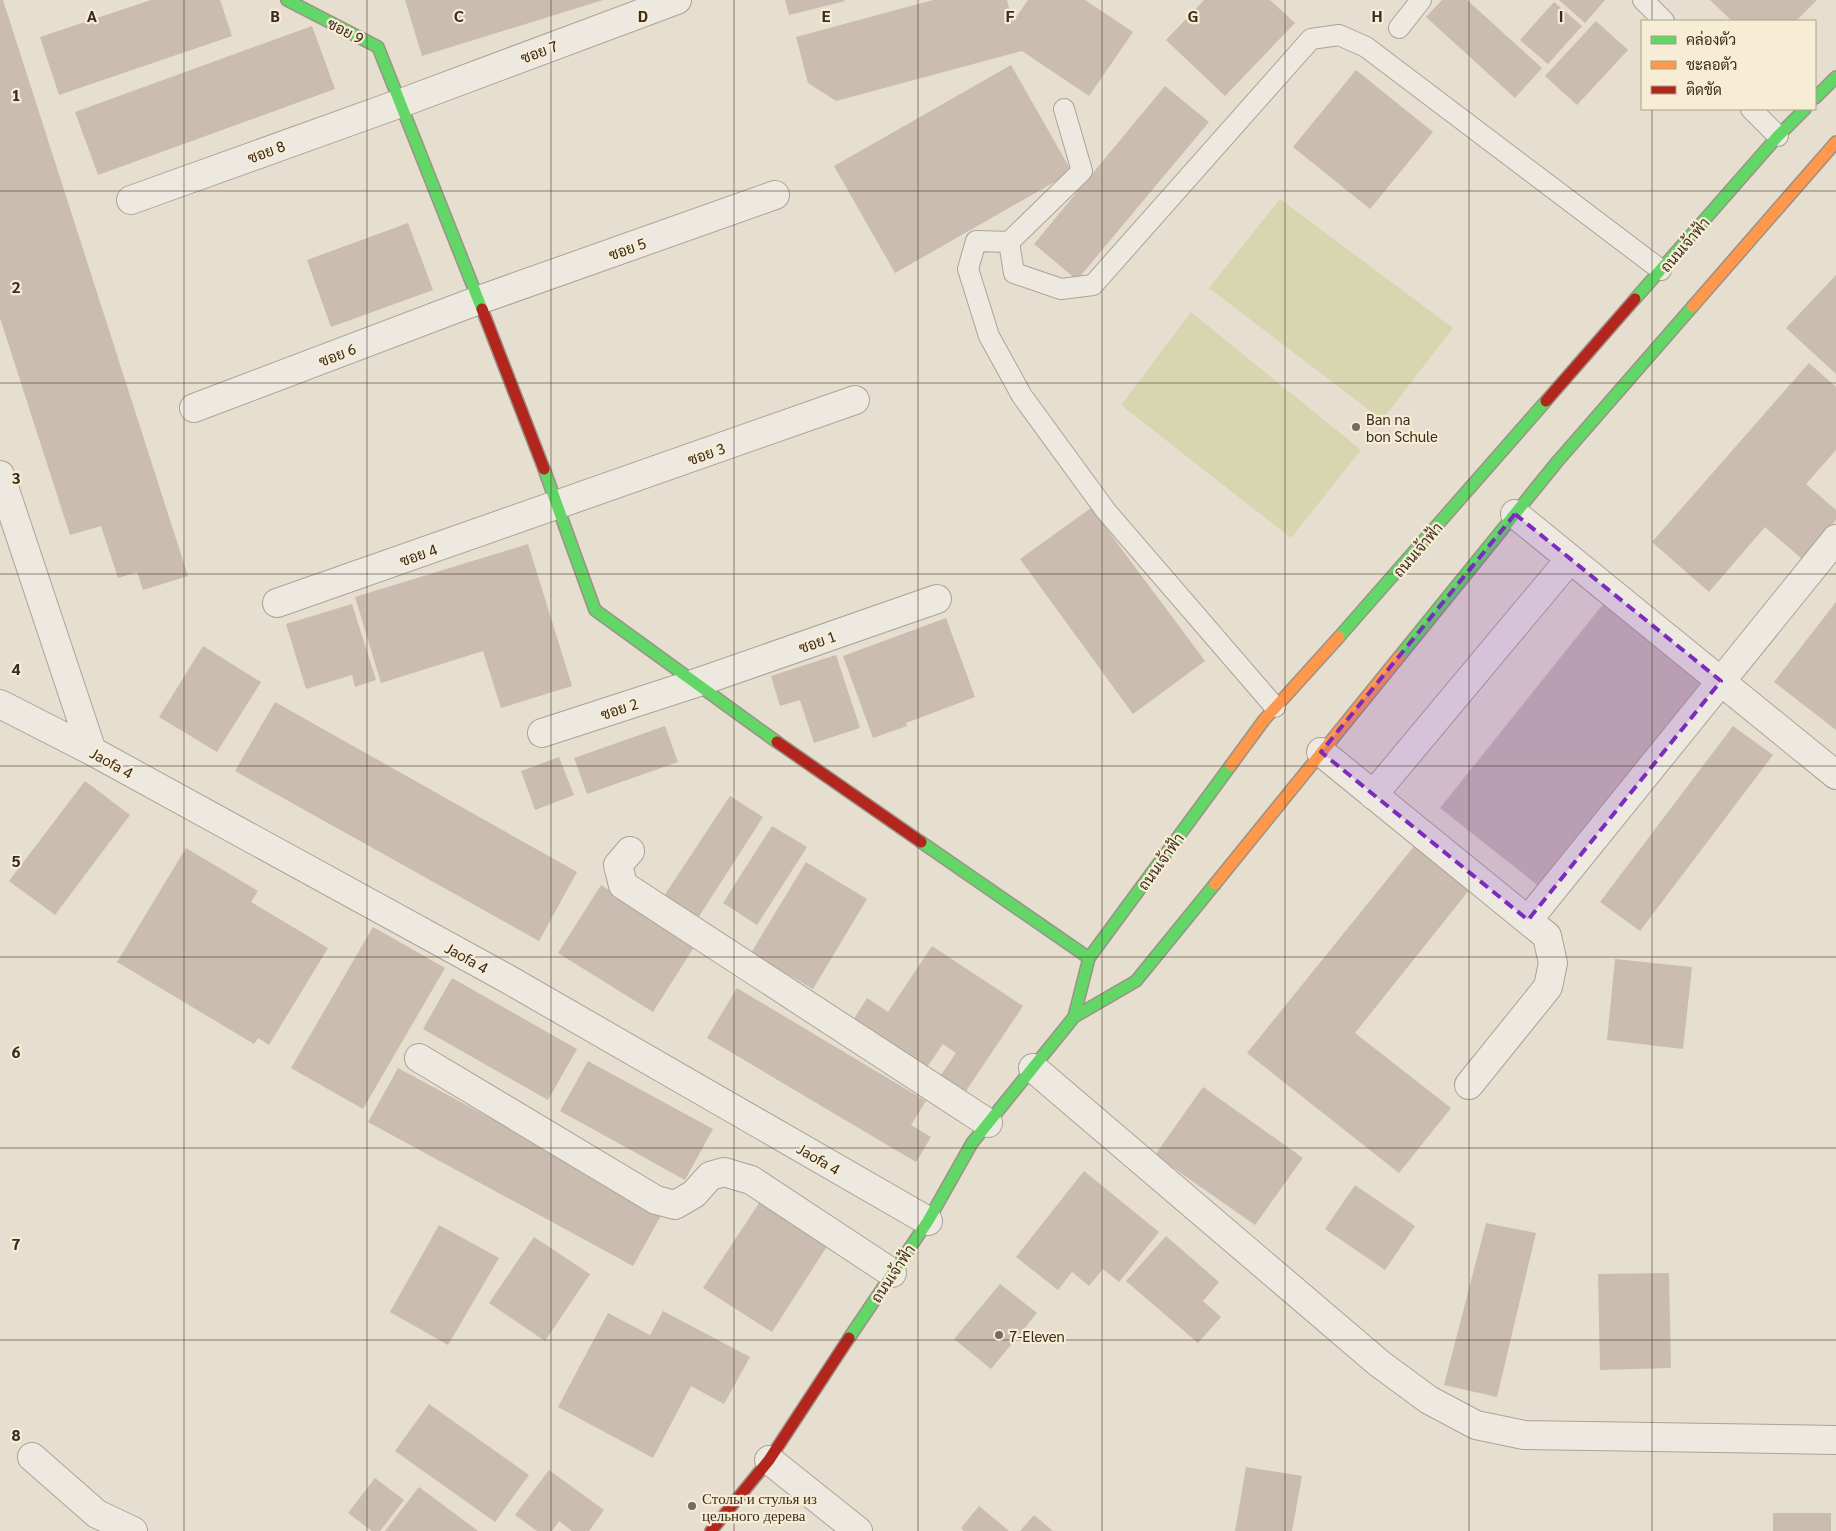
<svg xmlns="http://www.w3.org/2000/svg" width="1836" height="1531" font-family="Georgia,Sarabun,serif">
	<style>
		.green { fill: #d7d6b0 }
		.building { fill: #cabcaf }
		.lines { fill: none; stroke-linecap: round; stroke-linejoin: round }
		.lane-casing { stroke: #aba397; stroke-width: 22 }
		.street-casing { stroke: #aba397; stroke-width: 30 }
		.fast-casing { stroke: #9b9286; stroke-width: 14 }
		.slow-casing { stroke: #9b9286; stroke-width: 14 }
		.jam-casing { stroke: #9b9286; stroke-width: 14 }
		.lane { stroke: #eee9e0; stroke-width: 20 }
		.street { stroke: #eee9e0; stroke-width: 28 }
		.fast { stroke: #63d668; stroke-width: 11 }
		.slow { stroke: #ff974d; stroke-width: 11 }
		.jam { stroke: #b3261e; stroke-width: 11 }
		.marked { fill: #7b2cbf; fill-opacity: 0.2; stroke: #7b2cbf; stroke-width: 4; stroke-dasharray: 10 6; stroke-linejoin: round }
		.grid { fill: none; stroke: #3c2b1e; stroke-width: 1; stroke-opacity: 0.55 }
		.poi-dot { fill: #786a5c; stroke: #f7ecd4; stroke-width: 2 }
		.labels { text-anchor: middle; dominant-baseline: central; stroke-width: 4.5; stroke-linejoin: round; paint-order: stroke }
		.street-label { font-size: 15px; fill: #3c2b1e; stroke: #f7ecd4 }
		.poi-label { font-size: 15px; fill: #3c2b1e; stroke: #f7ecd4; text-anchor: start }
		.grid-label { font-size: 16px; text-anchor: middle; font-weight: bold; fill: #3c2b1e; stroke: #f7ecd4; stroke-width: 4.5; stroke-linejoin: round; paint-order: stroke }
	</style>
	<rect width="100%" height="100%" fill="#e6dece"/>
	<path class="green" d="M1280,199L1453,328L1382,420L1209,288Z
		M1191,312L1361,450L1291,538L1121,405Z"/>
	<path class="building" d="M0,0H3L188,576L143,590L137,572L118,578L101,526L70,535L0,318Z
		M151,0H220L232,36L59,95L40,37Z
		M405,0H603L422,56Z
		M785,0H844L845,1L789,15Z
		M933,0H1007L1013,22L1028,0H1085L1133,32L1089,96L1022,51L836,101L808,83L796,37Z
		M1204,0H1270L1295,23L1225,96L1166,40Z
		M1442,0H1467L1542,68L1515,98L1426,17Z
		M1559,0H1605L1585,23Z
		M1710,0H1817L1796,21H1732Z
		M1554,2L1582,26L1548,64L1520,40Z
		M1596,21L1628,50L1577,105L1545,76Z
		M312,26L335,89L98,175L75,112Z
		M1011,65L1072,172L895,273L834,166Z
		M1356,70L1433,132L1370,209L1293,147Z
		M1165,86L1209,122L1077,280L1034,244Z
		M408,223L433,290L331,327L307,260Z
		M1836,275V374L1786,328Z
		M1809,363L1836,387V450L1806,484L1836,510V520L1802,559L1765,527L1709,592L1652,542Z
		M1091,508L1205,661L1133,714L1020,559Z
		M528,544L572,686L501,708L483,651L381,683L355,597Z
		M1836,602V730L1774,682Z
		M1604,603L1709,686L1545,891L1440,808Z
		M352,604L376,680L355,687L352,675L306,689L286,624Z
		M946,618L975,697L906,723L907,726L873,738L843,656Z
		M203,646L261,682L217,752L159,717Z
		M836,655L860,728L814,743L800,700L780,706L771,676Z
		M275,702L577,872L539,941L235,771Z
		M665,726L678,762L587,794L574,758Z
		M1733,726L1773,755L1640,931L1600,902Z
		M559,757L574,795L535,810L521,771Z
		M85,781L130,815L55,915L9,881Z
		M730,796L763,817L698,918L664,896Z
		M772,826L807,847L757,925L723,903Z
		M1415,845L1470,889L1355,1033L1451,1108L1399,1173L1247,1053Z
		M186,848L258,891L251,902L328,948L269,1045L258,1038L254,1044L117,962Z
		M806,862L867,899L813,989L751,953Z
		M601,885L696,944L653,1012L558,953Z
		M373,927L445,968L363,1109L291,1068Z
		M932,946L1023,1006L964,1094L939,1078L956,1053L943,1044L925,1070L852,1022L867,998L888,1012Z
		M1615,959L1692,967L1683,1049L1607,1040Z
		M452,978L577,1049L548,1100L423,1029Z
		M737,988L926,1101L911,1125L931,1137L916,1162L707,1038Z
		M588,1061L713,1129L685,1180L560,1111Z
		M398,1068L663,1212L633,1266L368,1122Z
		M1203,1087L1303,1158L1255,1225L1155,1155Z
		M1084,1171L1159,1232L1119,1282L1103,1269L1089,1286L1072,1272L1058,1290L1016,1257Z
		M1355,1185L1415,1226L1385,1270L1325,1229Z
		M763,1197L831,1240L772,1332L703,1288Z
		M1486,1223L1536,1233L1497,1397L1444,1385Z
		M439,1225L499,1258L448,1345L390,1312Z
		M1166,1236L1219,1282L1203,1301L1221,1317L1198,1343L1126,1281Z
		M534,1237L590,1274L545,1341L489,1303Z
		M1669,1273L1671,1368L1600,1370L1598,1274Z
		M1000,1284L1037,1313L991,1369L954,1339Z
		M663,1311L750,1357L724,1404L691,1386L653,1458L558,1407L608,1313L650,1335Z
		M429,1404L529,1475L495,1522L395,1451Z
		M1246,1467L1302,1476L1292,1531H1235Z
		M549,1470L604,1510L589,1531H572L559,1521L552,1531H537L515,1515Z
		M375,1478L404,1500L380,1531H372L348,1513Z
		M419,1487L478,1531H385Z
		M979,1506L1009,1531H964L961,1528Z
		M1773,1513H1831V1531H1773Z
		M1034,1515L1053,1531H1020Z"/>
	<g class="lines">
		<defs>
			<path id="lane" d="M1643,0L1664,21
				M1399,28L1421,0
				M1064,109L1082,171L1009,242L976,241L968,269L989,336L1022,396L1106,511L1275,707
				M1751,109L1778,136
				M1009,242L1014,273L1061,289L1093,285L1311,39L1339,35L1366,47L1661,270"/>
			<path id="street" d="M131,200L401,103L677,0
				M194,408L479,300L775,195
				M0,475L92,751
				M1515,514L1836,775
				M277,603L855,400
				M0,704L92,751L506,978L928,1221
				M542,733L696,683L937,599
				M1321,752L1547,936L1553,963L1548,987L1469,1085
				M1373,795L1570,559
				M630,851L618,865L623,885L988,1123
				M1528,920L1836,539
				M419,1058L656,1200L675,1205L694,1194L710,1176L724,1172L751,1180L892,1273
				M1033,1068L1380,1364L1429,1400L1476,1425L1524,1435L1836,1440
				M32,1457L97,1514L133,1531
				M769,1460L858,1531"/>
			<path id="fast" d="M287,0L378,47L482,309
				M1815,98L1836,77
				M1635,299L1778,136L1805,109
				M544,469L595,610L777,742
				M1339,637L1546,401
				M1399,657L1557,462L1693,306
				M921,842L1089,958
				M1074,1017L1089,958L1231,765
				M849,1338L928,1221L972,1143L1074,1017L1136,981L1215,884"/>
			<path id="slow" d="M1693,306L1836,142
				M1231,765L1264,720L1339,637
				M1215,884L1399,657"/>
			<path id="jam" d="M482,309L544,469
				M1546,401L1635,299
				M777,742L921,842
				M711,1531L769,1460L849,1338"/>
		</defs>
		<use href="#lane" class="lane-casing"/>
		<use href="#street" class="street-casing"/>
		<use href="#fast" class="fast-casing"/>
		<use href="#slow" class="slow-casing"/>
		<use href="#jam" class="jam-casing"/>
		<use href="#lane" class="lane"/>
		<use href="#street" class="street"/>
		<use href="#fast" class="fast"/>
		<use href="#slow" class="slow"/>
		<use href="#jam" class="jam"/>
	</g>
	<path class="marked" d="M1515,514L1721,681L1528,920L1321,752Z"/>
	<path class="grid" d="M184,0V1531M367,0V1531M551,0V1531M734,0V1531M918,0V1531M1102,0V1531M1285,0V1531M1469,0V1531M1652,0V21M1652,109V1531M0,191H1836M0,383H1836M0,574H1836M0,766H1836M0,957H1836M0,1148H1836M0,1340H1836"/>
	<g class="poi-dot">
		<circle cx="1356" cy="427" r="5"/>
		<circle cx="999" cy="1335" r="5"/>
		<circle cx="692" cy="1506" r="5"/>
	</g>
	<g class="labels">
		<g class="street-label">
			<text transform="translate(346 30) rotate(27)">ซอย 9</text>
			<text transform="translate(539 51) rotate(-20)">ซอย 7</text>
			<text transform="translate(266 151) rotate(-20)">ซอย 8</text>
			<text transform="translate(1684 244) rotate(-49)">ถนนเจ้าฟ้า</text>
			<text transform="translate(627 248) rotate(-19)">ซอย 5</text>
			<text transform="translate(337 354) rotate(-21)">ซอย 6</text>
			<text transform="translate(706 453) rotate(-19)">ซอย 3</text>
			<text transform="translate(1417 549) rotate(-49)">ถนนเจ้าฟ้า</text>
			<text transform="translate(418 554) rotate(-19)">ซอย 4</text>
			<text transform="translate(817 641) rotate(-19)">ซอย 1</text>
			<text transform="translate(619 708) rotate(-18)">ซอย 2</text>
			<text transform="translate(112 762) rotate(29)">Jaofa 4</text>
			<text transform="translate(1160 861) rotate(-54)">ถนนเจ้าฟ้า</text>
			<text transform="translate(467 957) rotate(29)">Jaofa 4</text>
			<text transform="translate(819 1158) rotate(30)">Jaofa 4</text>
			<text transform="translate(892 1273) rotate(-56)">ถนนเจ้าฟ้า</text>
		</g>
		<g class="poi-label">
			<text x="1366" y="418">Ban na<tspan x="1366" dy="17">bon Schule</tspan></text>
			<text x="1009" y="1335">7-Eleven</text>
			<text x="702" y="1497">Столы и стулья из<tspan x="702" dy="17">цельного дерева</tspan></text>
		</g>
	</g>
	<g class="grid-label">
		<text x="92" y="22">A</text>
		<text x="275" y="22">B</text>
		<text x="459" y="22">C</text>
		<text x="643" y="22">D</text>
		<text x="826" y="22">E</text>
		<text x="1010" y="22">F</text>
		<text x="1193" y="22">G</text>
		<text x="1377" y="22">H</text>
		<text x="1561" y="22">I</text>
		<text x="16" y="101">1</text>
		<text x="16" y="293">2</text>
		<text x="16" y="484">3</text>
		<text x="16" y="675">4</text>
		<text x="16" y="867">5</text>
		<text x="16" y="1058">6</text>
		<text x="16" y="1250">7</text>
		<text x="16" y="1441">8</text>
	</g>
	<rect x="1641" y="20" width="175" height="90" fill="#f7ecd4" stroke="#ac9f8b"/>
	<rect x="1651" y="36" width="25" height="8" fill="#63d668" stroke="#ac9f8b"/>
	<text x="1686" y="45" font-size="15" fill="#3c2b1e">คล่องตัว</text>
	<rect x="1651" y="61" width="25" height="8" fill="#ff974d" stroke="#ac9f8b"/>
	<text x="1686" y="70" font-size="15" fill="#3c2b1e">ชะลอตัว</text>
	<rect x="1651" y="86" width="25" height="8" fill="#b3261e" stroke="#ac9f8b"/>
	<text x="1686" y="95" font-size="15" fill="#3c2b1e">ติดขัด</text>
</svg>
